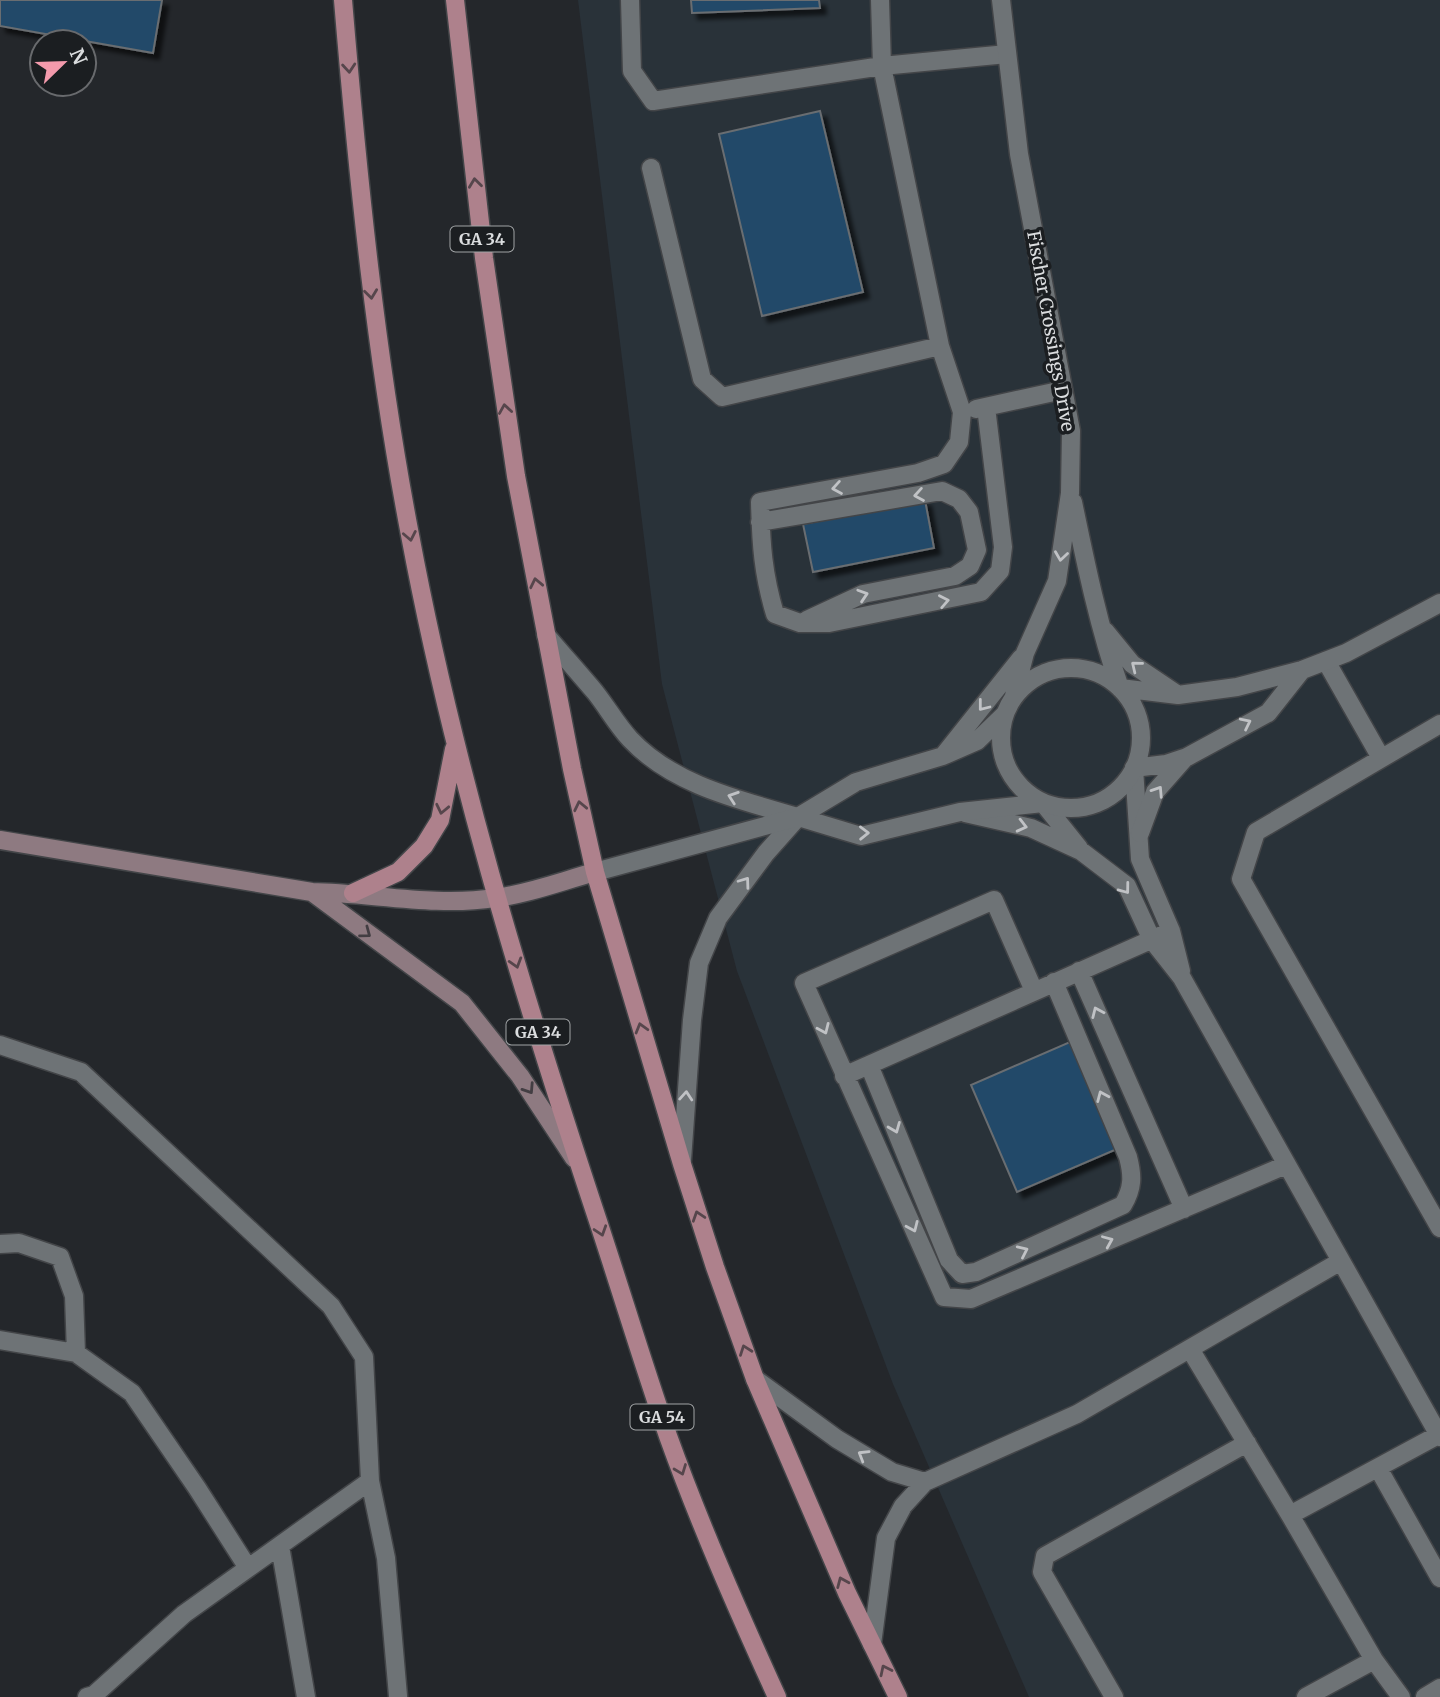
<svg xmlns="http://www.w3.org/2000/svg" width="1440" height="1697" font-family="Merriweather,serif">
	<style>
		.built { fill: #293239 }
		.building { fill: #214a69; stroke: #696d71; stroke-width: 2; filter: url(#shadow) }
		.lines { fill: none; stroke-linecap: round; stroke-linejoin: round }
		.lane-casing { stroke: #434548; stroke-width: 21 }
		.street-casing { stroke: #434548; stroke-width: 21 }
		.secondary-casing { stroke: #434548; stroke-width: 21 }
		.primary-casing { stroke: #434548; stroke-width: 21 }
		.lane { stroke: #6e7376; stroke-width: 18 }
		.street { stroke: #6e7376; stroke-width: 18 }
		.secondary { stroke: #8e7a81; stroke-width: 18 }
		.primary { stroke: #ae818c; stroke-width: 18 }
		.oneway { stroke: #56464c }
		.oneway2 { stroke: #c0c2c5 }
		.oneway3 { stroke: #433e43 }
		.labels { text-anchor: middle; dominant-baseline: central; stroke-width: 7; stroke-linejoin: round; paint-order: stroke }
		.shield { fill: #1b1e21; stroke: #a1a4a6; stroke-width: 2 }
		.shield-label { font-size: 16px; font-weight: bold; fill: #dbdddf }
		.street-label { font-size: 18px; fill: #dbdddf; stroke: #1b1e21 }
	</style>
	<defs>
		<filter id="shadow"><feDropShadow dx="6" dy="6" stdDeviation="2" flood-color="#0009"/></filter>
	</defs>
	<rect width="100%" height="100%" fill="#24272b"/>
	<path class="built" d="M578,0H1440V1697H1029L893,1384L737,971L662,684Z"/>
	<path class="building" d="M0,0H162L153,53L0,26Z
		M691,0H819L820,8L692,13Z
		M820,111L863,292L762,316L719,134Z
		M925,500L934,548L813,572L803,524Z
		M1070,1042L1117,1149L1017,1192L971,1085Z"/>
	<g class="lines">
		<defs>
			<path id="lane" d="M630,0L632,71L653,101L882,66L940,346L962,412L959,442L944,464L918,473L760,502C761,544 763,574 775,614L800,623H829L981,592L1000,571L1003,547L986,407
				M880,0L882,66L1007,54
				M651,168L702,379L722,397L940,346
				M976,409L1063,390
				M760,522L942,491L959,499L969,512L977,550L970,566L955,576L863,594L807,620
				M546,635C562,654 579,673 595,692C607,707 617,725 630,739C673,785 740,800 798,817L766,853L718,918L699,963L692,1020L682,1160
				M1326,661L1381,758
				M1440,724L1256,832L1241,879L1440,1228
				M1134,768L1140,859L1171,931L1181,971
				M1043,803L1079,848
				M965,813L1031,828L1081,851L1127,886L1152,940L1182,978L1440,1437
				M1079,971L1184,1209
				M1034,991L994,900L804,983L944,1297L971,1299L1286,1165
				M0,1045L81,1072L331,1306L364,1357L370,1481L386,1558L398,1696
				M869,1065L949,1260L962,1274L976,1272L1123,1205C1133,1188 1133,1176 1128,1157L1054,982
				M844,1076L1171,931
				M0,1244L19,1243L60,1257L74,1296L76,1353
				M0,1340L76,1353L132,1393L197,1488L248,1568
				M1190,1349L1290,1515L1440,1434
				M755,1379L837,1439L892,1472L925,1482
				M1378,1468L1440,1578
				M1290,1515L1374,1660
				M280,1546L306,1697
				M872,1644L886,1538L903,1506L925,1482L1077,1414L1341,1261
				M87,1697L94,1695L184,1614L370,1481
				M1114,1697L1042,1572L1045,1556L1247,1443
				M1306,1697L1374,1660L1401,1697
				M1425,1697L1440,1688"/>
			<path id="street" d="M1001,0L1019,154L1071,431L1070,493L1057,581L1025,653L1014,696
				M1073,502C1086,565 1099,628 1120,688L1178,695L1237,687L1302,670L1346,653L1440,603
				M1105,631L1132,664L1175,693
				M1001 738a70 70 0 1 1 140 0a70 70 0 1 1-140 0Z
				M945,755L977,741L1005,714
				M1134,768L1166,764L1187,757L1268,713L1302,670
				M798,817L856,782L943,756L1021,658
				M1140,833L1155,792L1184,759
				M595,872L798,817L861,836L960,812L1043,803"/>
			<path id="secondary" d="M0,840L312,892C372,893 435,907 495,898C528,894 562,881 595,872
				M312,892L462,1003L520,1076L574,1158"/>
			<path id="primary" d="M343,0C358,180 376,358 410,535C453,765 521,988 594,1209C619,1284 642,1361 668,1436C700,1525 738,1611 777,1697
				M455,0L484,258L516,476L572,769L595,872L682,1164L715,1267L755,1379L847,1593L898,1697
				M353,893L398,872L424,846L440,820L454,749"/>
		</defs>
		<use href="#lane" class="lane-casing"/>
		<use href="#street" class="street-casing"/>
		<use href="#secondary" class="secondary-casing"/>
		<use href="#primary" class="primary-casing"/>
		<use href="#lane" class="lane"/>
		<use href="#street" class="street"/>
		<use href="#secondary" class="secondary"/>
		<use href="#primary" class="primary"/>
	</g>
	<defs><path id="oneway-chevron" d="M-2-3.5L2.5 0L-2 3.5" fill="none" stroke-width="1.6" stroke-linecap="round" stroke-linejoin="round" transform="scale(1.75)"/></defs>
	<g class="oneway">
		<use href="#oneway-chevron" transform="translate(349 68) rotate(85)"/>
		<use href="#oneway-chevron" transform="translate(475 183) rotate(-97)"/>
		<use href="#oneway-chevron" transform="translate(371 294) rotate(83)"/>
		<use href="#oneway-chevron" transform="translate(505 409) rotate(-99)"/>
		<use href="#oneway-chevron" transform="translate(410 536) rotate(79)"/>
		<use href="#oneway-chevron" transform="translate(536 583) rotate(-102)"/>
		<use href="#oneway-chevron" transform="translate(580 806) rotate(-102)"/>
		<use href="#oneway-chevron" transform="translate(442 809) rotate(102)"/>
		<use href="#oneway-chevron" transform="translate(516 963) rotate(73)"/>
		<use href="#oneway-chevron" transform="translate(641 1028) rotate(-106)"/>
		<use href="#oneway-chevron" transform="translate(698 1216) rotate(-108)"/>
		<use href="#oneway-chevron" transform="translate(601 1231) rotate(72)"/>
		<use href="#oneway-chevron" transform="translate(745 1350) rotate(-110)"/>
		<use href="#oneway-chevron" transform="translate(681 1470) rotate(69)"/>
		<use href="#oneway-chevron" transform="translate(842 1582) rotate(-113)"/>
		<use href="#oneway-chevron" transform="translate(885 1670) rotate(-116)"/>
	</g>
	<g class="oneway2">
		<use href="#oneway-chevron" transform="translate(837 488) rotate(170)"/>
		<use href="#oneway-chevron" transform="translate(919 495) rotate(170)"/>
		<use href="#oneway-chevron" transform="translate(1061 556) rotate(98)"/>
		<use href="#oneway-chevron" transform="translate(863 595) rotate(-18)"/>
		<use href="#oneway-chevron" transform="translate(944 601) rotate(-11)"/>
		<use href="#oneway-chevron" transform="translate(1136 666) rotate(-141)"/>
		<use href="#oneway-chevron" transform="translate(983 706) rotate(128)"/>
		<use href="#oneway-chevron" transform="translate(1246 723) rotate(-26)"/>
		<use href="#oneway-chevron" transform="translate(1158 791) rotate(-57)"/>
		<use href="#oneway-chevron" transform="translate(733 797) rotate(-161)"/>
		<use href="#oneway-chevron" transform="translate(1022 826) rotate(14)"/>
		<use href="#oneway-chevron" transform="translate(864 833) rotate(-1)"/>
		<use href="#oneway-chevron" transform="translate(745 882) rotate(-54)"/>
		<use href="#oneway-chevron" transform="translate(1125 889) rotate(53)"/>
		<use href="#oneway-chevron" transform="translate(1097 1012) rotate(-114)"/>
		<use href="#oneway-chevron" transform="translate(824 1029) rotate(66)"/>
		<use href="#oneway-chevron" transform="translate(686 1096) rotate(-86)"/>
		<use href="#oneway-chevron" transform="translate(1102 1096) rotate(-113)"/>
		<use href="#oneway-chevron" transform="translate(895 1128) rotate(68)"/>
		<use href="#oneway-chevron" transform="translate(913 1227) rotate(66)"/>
		<use href="#oneway-chevron" transform="translate(1108 1241) rotate(-23)"/>
		<use href="#oneway-chevron" transform="translate(1023 1251) rotate(-25)"/>
		<use href="#oneway-chevron" transform="translate(863 1455) rotate(-149)"/>
	</g>
	<g class="oneway3">
		<use href="#oneway-chevron" transform="translate(366 933) rotate(37)"/>
		<use href="#oneway-chevron" transform="translate(529 1089) rotate(57)"/>
	</g>
	<g class="labels">
		<g class="shield">
			<rect x="450.5" y="226.5" width="63" height="25" rx="5"/>
			<rect x="506.5" y="1019.5" width="63" height="25" rx="5"/>
			<rect x="630.5" y="1404.5" width="63" height="25" rx="5"/>
		</g>
		<g class="shield-label">
			<text x="482" y="239">GA 34</text>
			<text x="538" y="1032">GA 34</text>
			<text x="662" y="1417">GA 54</text>
		</g>
		<g class="street-label">
			<text transform="translate(1051 331) rotate(80)">Fischer Crossings Drive</text>
		</g>
	</g>
	<g transform="translate(63 63) rotate(67)"><circle r="33" fill="#1b1e21" stroke="#686a6d" stroke-width="2"/>
	<path d="M0-5L12 26L0 18L-12 26Z" fill="#f39aac"/>
	<text y="-10" font-size="19" font-weight="bold" text-anchor="middle" fill="#dbdddf">N</text>
	</g>
</svg>
